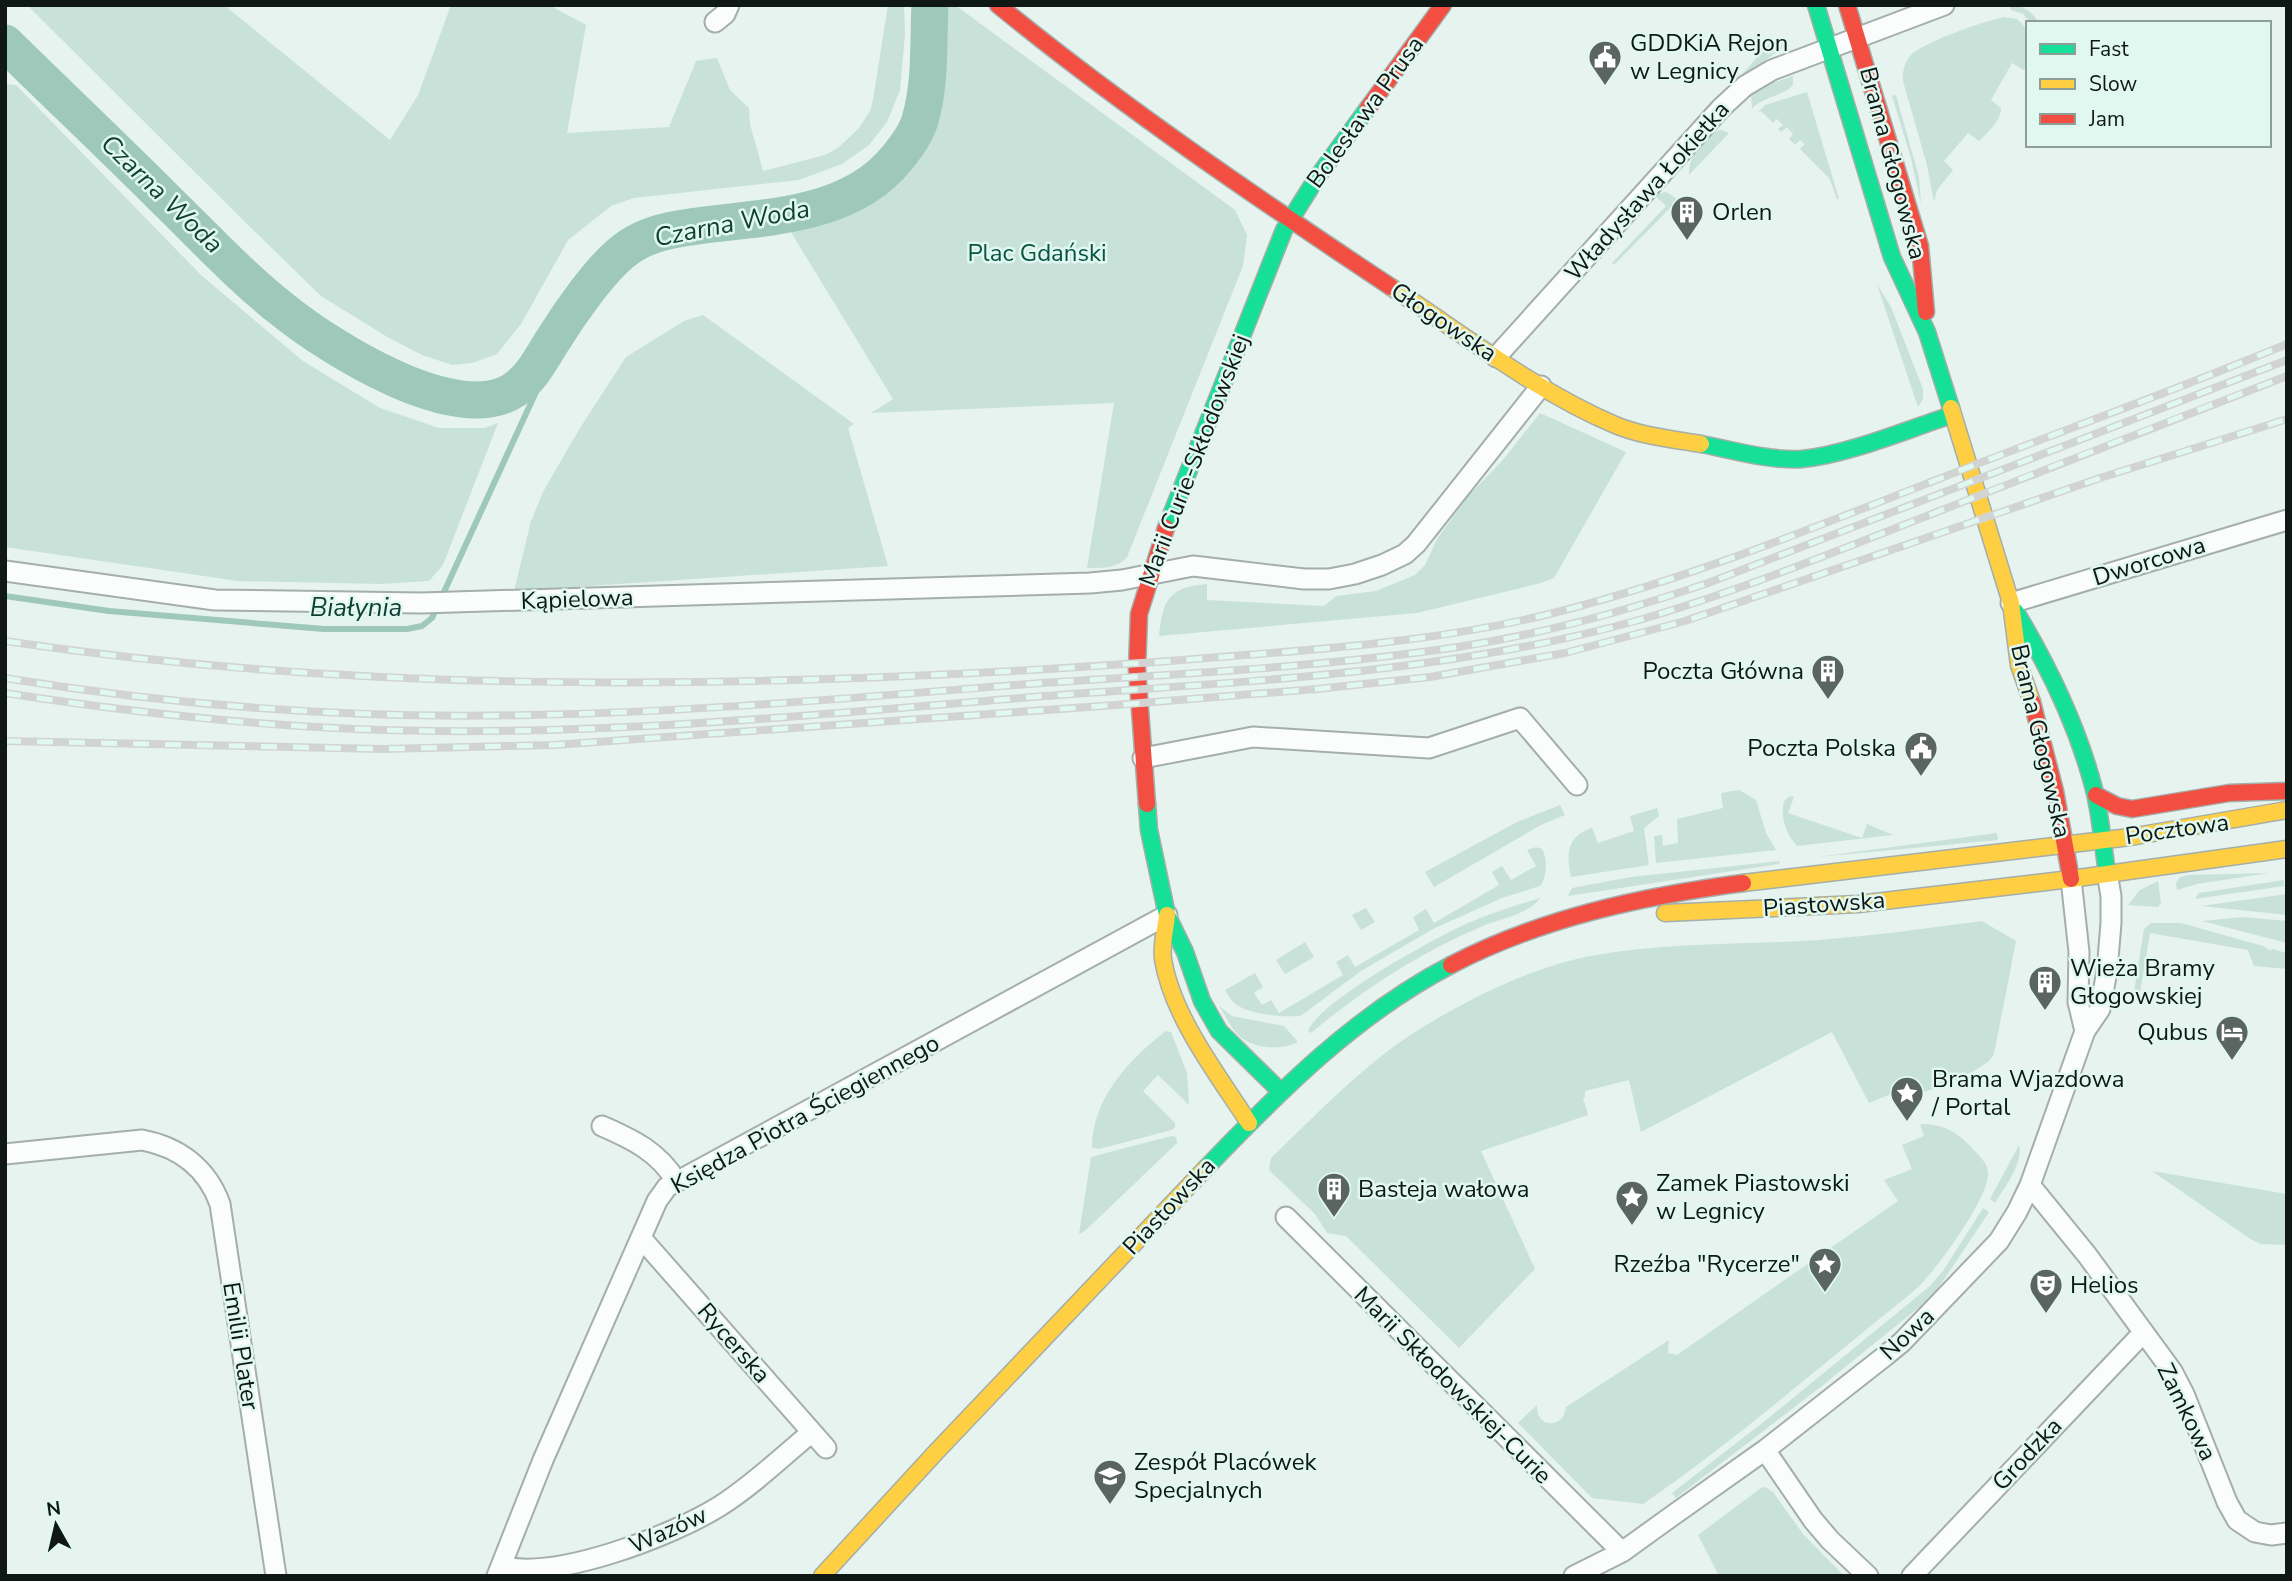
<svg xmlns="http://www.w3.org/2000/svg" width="2292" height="1581" font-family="'Nunito Sans',sans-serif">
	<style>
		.green { fill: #c9e2d9 }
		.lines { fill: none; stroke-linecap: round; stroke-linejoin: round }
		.stream { stroke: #9ec8ba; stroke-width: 6 }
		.river { stroke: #9ec8ba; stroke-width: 37 }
		.street-casing { stroke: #a4aeab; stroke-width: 23 }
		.fast-casing { stroke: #a4aeab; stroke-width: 19 }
		.slow-casing { stroke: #a4aeab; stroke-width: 19 }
		.jam-casing { stroke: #a4aeab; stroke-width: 19 }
		.street { stroke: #fbfdfd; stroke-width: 19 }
		.fast { stroke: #16e098; stroke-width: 16 }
		.slow { stroke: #ffcf43; stroke-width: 16 }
		.jam { stroke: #f24e42; stroke-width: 16 }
		.rail-casing { stroke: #d1d4d3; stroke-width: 8 }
		.rail { stroke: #e1f8f0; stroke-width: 5; stroke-dasharray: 16; stroke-linecap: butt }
		.labels { text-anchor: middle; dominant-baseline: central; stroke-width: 5; stroke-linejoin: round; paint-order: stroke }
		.poi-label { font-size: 24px; fill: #0f1815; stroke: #e1f8f0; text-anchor: start }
		.street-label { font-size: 24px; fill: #0f1815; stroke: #e1f8f0 }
		.park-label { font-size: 24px; fill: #085342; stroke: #e1f8f0 }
		.water-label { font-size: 26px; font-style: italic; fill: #0f3f32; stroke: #e1f8f0 }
	</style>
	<rect width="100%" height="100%" fill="#e6f3ef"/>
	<path class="green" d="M27,5H224L390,140L418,95L451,5H549L586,25L567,133L669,127L696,61L717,58L730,90L749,108L750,124L763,171L825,155L838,148L859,128L870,111L873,100L888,5H904L905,34L900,90L887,122L869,145L842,164L799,180L634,198L611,206L568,240L521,324L497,354L472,363L452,365L422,355L389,338L321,296L244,221Z
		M949,5H955L1235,210L1247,235L1243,266L1127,557C1117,569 1101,568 1087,568L1086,574L1114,403L871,413L893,399L789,229L818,223L865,206L895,184L913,164L931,136Z
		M2009,5C2023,5 2032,11 2039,23H2030L2023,14L2011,10Z
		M2004,17L2017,19L2028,30V64L2024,70L2012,63L1991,100L2001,108C2001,121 1988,132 1979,141L1968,133L1944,161L1953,170L1937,190L1934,202L1927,165L1903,81C1902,71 1905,62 1911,55C1924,42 1984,21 2004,17Z
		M1777,39L1785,46L1736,81L1772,41Z
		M1793,76V85C1783,97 1765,95 1752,109L1751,96L1758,88Z
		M5,84L16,85L202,276L303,361L380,408L439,428H484L498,423L443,565L429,581L380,584L238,581L5,547Z
		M1807,92L1839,199H1837L1829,178L1800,149L1805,144L1800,140L1795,145L1789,139L1793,134L1787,127L1781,132L1778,129L1783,125L1777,119L1773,123L1761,111L1757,113L1765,105Z
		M1896,95L1919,177L1921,204L1911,158L1892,96Z
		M1721,130L1729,133L1689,175C1688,157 1703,134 1721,130Z
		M1666,192L1676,198V202L1614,265L1612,263L1666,206L1654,195Z
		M1877,284L1891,307L1923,389V399L1918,407Z
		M703,315L854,424L848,428L888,566L514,591L531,521L544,490L580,428L626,357L684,321Z
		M1540,413L1626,452L1554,578L1541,583L1417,613L1159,636C1163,599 1169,587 1207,584V600L1324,606L1336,596L1376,591L1415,575L1425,565L1437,539L1468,496L1502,461Z
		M1739,790L1756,800L1766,833L1776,850L1656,863L1654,836L1662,835L1663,846L1678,843L1677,819L1723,808L1721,793Z
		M1790,796L1794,797L1788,813L1862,838L1867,824L1893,835L1797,846C1786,834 1780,817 1784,801Z
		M1560,805L1565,815L1541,825L1434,887L1425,872L1517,822Z
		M1657,808L1659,816L1644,828L1649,865L1571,877C1566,854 1567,836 1592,828L1598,843L1634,831L1630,816Z
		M1997,833L1998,840L1817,857Z
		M1536,847L1542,849C1548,859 1547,877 1540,886L1502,898L1433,929L1361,971L1302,1015C1290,1019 1252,1014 1240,1007C1233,1003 1229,997 1225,990L1255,973L1263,987L1254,993L1262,1005L1271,1000L1279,1013L1343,975L1336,962L1348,955L1355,967L1419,930L1413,917L1426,909L1434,923L1499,885L1492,872L1502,866L1511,880L1536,866L1527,850Z
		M1780,861L1779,864L1568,896L1572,888L1631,877Z
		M2269,873L2197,884L2177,890L2176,883L2180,877L2188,875Z
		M2284,880V886L2195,899L2199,893Z
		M2158,881L2161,903L2158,907L2128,905L2140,890Z
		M2287,894V915L2201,906Z
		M1540,898C1528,915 1501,918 1483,926C1421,952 1362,990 1311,1033L1308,1031C1319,1001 1441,934 1473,921C1495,912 1517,905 1540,898Z
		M1366,908L1375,922L1361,930L1352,915Z
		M2243,917L2287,921V943L2202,921Z
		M1982,921L2016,941L1994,1054C1986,1072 1928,1090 1908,1098L1903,1089L1869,1103L1832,1032L1641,1132L1629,1080L1585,1091V1097L1583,1098L1588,1115L1481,1151L1535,1269L1459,1348L1346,1236L1327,1233L1315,1214L1269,1170L1271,1158C1317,1114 1362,1066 1415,1032C1468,999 1529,968 1590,956C1665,942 1742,945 1818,940C1873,936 1928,928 1982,921Z
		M2151,923H2181L2263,946L2271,951L2272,949L2287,953V969L2254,966L2248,950L2150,933L2140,993L2134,992L2144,929Z
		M1305,942L1314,957L1285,974L1276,960Z
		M1219,1006L1232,1016L1284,1026L1298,1042C1282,1051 1252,1049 1238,1035C1231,1028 1225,1015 1219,1006Z
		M1166,1031L1171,1032L1187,1073L1189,1105L1158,1075L1143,1091L1175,1123V1127L1172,1130L1099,1149L1092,1148C1092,1099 1129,1059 1166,1031Z
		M1923,1124C1944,1125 1956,1131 1970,1146C1977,1154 1988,1162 1988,1173C1990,1197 1933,1275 1914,1291C1824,1363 1737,1439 1643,1504L1592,1498L1518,1423L1537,1405C1535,1428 1564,1430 1566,1407L1669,1340L1668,1353L1677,1355L1898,1201L1884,1180L1912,1169L1902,1145L1924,1136L1920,1125Z
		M1171,1136L1176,1137L1177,1143L1085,1231L1079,1234L1091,1157Z
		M2019,1145C2024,1163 2004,1188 1995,1203L1990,1199Z
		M2152,1171L2287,1194V1245L2260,1244L2249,1238Z
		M1983,1208L1989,1212L1933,1296L1818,1389L1676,1498L1672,1493L1766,1420L1930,1286L1943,1271Z
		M1765,1487L1773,1492L1803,1534L1844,1576H1719L1698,1535L1761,1488Z"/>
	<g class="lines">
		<path class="stream" d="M5,596L109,611L324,629H407L422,626L432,618L536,392L535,368"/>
		<path class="river" d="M5,43C59,96 113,147 166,200C204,237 241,277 283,310C329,347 456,428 514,390C532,378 542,357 553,340C569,314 601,268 625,250C639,239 660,232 678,229C752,216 846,222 897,158C907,146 916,134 920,120C931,82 928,44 930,5"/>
		<defs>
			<path id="street" d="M715,22L725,14L729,5
				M1496,357L1721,108L1745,86L1772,70L1944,5
				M5,571L215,600L421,603L1090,583L1122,580L1193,566L1304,579H1329L1355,574L1382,565L1405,554L1416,544L1541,386
				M2011,603L2287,520
				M1143,758L1253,737L1429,748L1520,718L1577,785
				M2071,879L2079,952L2078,1002L2085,1031
				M602,1126C632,1139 659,1152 676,1181
				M5,1154L142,1140C179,1147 207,1168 220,1204L276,1576
				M2030,1185L2087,1255L2172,1371L2184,1394L2227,1502L2237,1520L2255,1532L2271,1535L2287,1533
				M1286,1217L1622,1552
				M642,1239L826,1448
				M1765,1450L1813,1520L1830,1540L1868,1576
				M501,1566C555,1581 672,1536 720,1506C753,1485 782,1457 812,1432
				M497,1576L543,1460L657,1201L667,1187L1167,915
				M1574,1576L1622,1552L1672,1516L1765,1450L1885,1356L1902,1342L1999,1241L2017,1212L2030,1185L2085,1031L2100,1009L2107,971L2111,923V896L2107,873
				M1912,1576L2143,1333"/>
			<path id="fast" d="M1816,5L1892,257L1927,332L1951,408
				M1701,444C1733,450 1769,461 1802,459C1847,455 1908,429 1952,415
				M1166,528L1284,230L1316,179L1368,108
				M2016,612C2050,669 2079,729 2095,793C2101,820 2103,846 2107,873
				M1147,804L1149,830L1167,915L1185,952L1202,1001L1219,1031L1280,1091
				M1206,1168C1280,1091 1355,1015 1451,965"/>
			<path id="slow" d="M1391,287C1463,334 1534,390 1613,424C1640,436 1672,439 1701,444
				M1951,408L2011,603L2019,665L2032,702
				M1743,883L2130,837L2287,810
				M1665,913L1858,904L2071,879L2287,849
				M1167,915C1166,929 1161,944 1163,959C1172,1016 1218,1075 1249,1123
				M822,1576L937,1451L1206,1168"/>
			<path id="jam" d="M998,5C1123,107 1257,198 1391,287
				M1847,5L1920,246L1926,312
				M1368,108L1443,5
				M2032,702L2055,791L2071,879
				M2096,795L2117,806L2132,809L2229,793L2287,791
				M1147,804L1137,669L1139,614L1166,528
				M1451,965C1541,918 1643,896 1743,883"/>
		</defs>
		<use href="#street" class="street-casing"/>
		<use href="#fast" class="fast-casing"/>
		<use href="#slow" class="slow-casing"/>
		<use href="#jam" class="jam-casing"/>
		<use href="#street" class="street"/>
		<use href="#fast" class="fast"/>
		<use href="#slow" class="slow"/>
		<use href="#jam" class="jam"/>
		<defs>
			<path id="rail" d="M5,641C346,692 704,689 1048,669C1118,665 1188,660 1258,654C1352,647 1446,638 1537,617C1675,584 1805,531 1936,480C2053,434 2171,392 2287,344
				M5,678C177,706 355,719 529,715C696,712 862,697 1028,684C1171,674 1316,668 1458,647C1543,634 1626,611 1708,583L2287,360
				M5,693C148,715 292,730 437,731C641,733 844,712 1046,696C1245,681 1446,674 1639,620C1740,591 1839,550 1937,512C2053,466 2170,421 2287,376
				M5,741L382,749L554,745L1116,705L1317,689L1430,677L1565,653L1685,621L2100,478L2287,419"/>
		</defs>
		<use href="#rail" class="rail-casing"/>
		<use href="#rail" class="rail"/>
	</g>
	<defs>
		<symbol id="civic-pin" viewBox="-11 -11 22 30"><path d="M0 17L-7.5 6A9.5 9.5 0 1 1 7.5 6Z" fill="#5a6561" stroke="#e1f8f0"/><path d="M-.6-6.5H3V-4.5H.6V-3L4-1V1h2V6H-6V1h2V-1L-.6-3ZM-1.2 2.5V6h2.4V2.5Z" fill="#fff"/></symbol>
		<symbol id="building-pin" viewBox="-11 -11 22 30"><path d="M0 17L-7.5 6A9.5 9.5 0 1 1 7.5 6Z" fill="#5a6561" stroke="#e1f8f0"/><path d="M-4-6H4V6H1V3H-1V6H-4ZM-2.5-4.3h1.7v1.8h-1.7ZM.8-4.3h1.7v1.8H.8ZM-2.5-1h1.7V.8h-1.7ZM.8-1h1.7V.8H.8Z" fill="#fff"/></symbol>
		<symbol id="hotel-pin" viewBox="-11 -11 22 30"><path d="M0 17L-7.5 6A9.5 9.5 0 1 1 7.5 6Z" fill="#5a6561" stroke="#e1f8f0"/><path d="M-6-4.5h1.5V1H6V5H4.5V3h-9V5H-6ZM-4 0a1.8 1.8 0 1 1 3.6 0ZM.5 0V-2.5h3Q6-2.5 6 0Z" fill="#fff"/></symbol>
		<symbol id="sight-pin" viewBox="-11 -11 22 30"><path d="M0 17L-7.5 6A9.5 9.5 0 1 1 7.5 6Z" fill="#5a6561" stroke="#e1f8f0"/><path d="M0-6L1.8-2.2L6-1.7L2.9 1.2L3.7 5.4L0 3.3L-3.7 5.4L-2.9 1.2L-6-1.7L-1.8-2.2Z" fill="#fff"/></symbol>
		<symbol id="theatre-pin" viewBox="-11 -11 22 30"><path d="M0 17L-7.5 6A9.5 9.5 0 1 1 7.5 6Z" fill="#5a6561" stroke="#e1f8f0"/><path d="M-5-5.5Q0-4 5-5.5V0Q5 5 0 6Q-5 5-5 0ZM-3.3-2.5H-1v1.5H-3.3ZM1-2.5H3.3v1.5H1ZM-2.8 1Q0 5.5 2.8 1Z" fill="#fff"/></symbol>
		<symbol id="school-pin" viewBox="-11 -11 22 30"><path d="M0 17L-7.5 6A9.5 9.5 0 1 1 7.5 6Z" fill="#5a6561" stroke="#e1f8f0"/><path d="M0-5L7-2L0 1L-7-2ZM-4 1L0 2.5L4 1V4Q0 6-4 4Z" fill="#fff"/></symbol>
	</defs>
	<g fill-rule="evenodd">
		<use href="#civic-pin" x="1586" y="38" width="38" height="52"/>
		<use href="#building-pin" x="1668" y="193" width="38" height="52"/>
		<use href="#building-pin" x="1809" y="652" width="38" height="52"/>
		<use href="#civic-pin" x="1902" y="729" width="38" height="52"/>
		<use href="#building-pin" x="2026" y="963" width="38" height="52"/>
		<use href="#hotel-pin" x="2213" y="1013" width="38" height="52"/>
		<use href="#sight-pin" x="1888" y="1074" width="38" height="52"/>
		<use href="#building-pin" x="1315" y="1170" width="38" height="52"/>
		<use href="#sight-pin" x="1613" y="1178" width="38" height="52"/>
		<use href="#sight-pin" x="1806" y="1245" width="38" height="52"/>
		<use href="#theatre-pin" x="2027" y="1266" width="38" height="52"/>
		<use href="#school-pin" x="1091" y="1457" width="38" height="52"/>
	</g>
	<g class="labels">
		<g class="poi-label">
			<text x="1630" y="43">GDDKiA Rejon<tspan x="1630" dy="28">w Legnicy</tspan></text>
			<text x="1712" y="212">Orlen</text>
			<text x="1804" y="671" text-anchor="end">Poczta Główna</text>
			<text x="1896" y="748" text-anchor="end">Poczta Polska</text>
			<text x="2070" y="968">Wieża Bramy<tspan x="2070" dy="28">Głogowskiej</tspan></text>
			<text x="2208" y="1032" text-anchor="end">Qubus</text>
			<text x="1932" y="1079">Brama Wjazdowa<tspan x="1932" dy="28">/ Portal</tspan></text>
			<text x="1656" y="1183">Zamek Piastowski<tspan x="1656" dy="28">w Legnicy</tspan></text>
			<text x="1358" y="1189">Basteja wałowa</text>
			<text x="1800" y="1264" text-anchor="end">Rzeźba "Rycerze"</text>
			<text x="2070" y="1285">Helios</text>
			<text x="1134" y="1462">Zespół Placówek<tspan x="1134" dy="28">Specjalnych</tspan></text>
		</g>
		<g class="street-label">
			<text transform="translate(1365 112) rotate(-54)">Bolesława Prusa</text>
			<text transform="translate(1893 163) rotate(75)">Brama Głogowska</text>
			<text transform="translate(1647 191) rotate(-48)">Władysława Łokietka</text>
			<text transform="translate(1444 322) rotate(34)">Głogowska</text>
			<text transform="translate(1194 460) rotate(-69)">Marii Curie-Skłodowskiej</text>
			<text transform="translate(2149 561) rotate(-17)">Dworcowa</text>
			<text transform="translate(577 599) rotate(-2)">Kąpielowa</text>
			<text transform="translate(2041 741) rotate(77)">Brama Głogowska</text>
			<text transform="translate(2177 829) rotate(-8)">Pocztowa</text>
			<text transform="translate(1824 904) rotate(-4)">Piastowska</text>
			<text transform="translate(805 1114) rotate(-29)">Księdza Piotra Ściegiennego</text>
			<text transform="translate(1169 1206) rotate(-47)">Piastowska</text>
			<text transform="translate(1907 1334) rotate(-43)">Nowa</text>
			<text transform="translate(734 1343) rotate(49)">Rycerska</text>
			<text transform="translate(241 1346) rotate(81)">Emilii Plater</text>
			<text transform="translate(1453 1385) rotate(45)">Marii Skłodowskiej-Curie</text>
			<text transform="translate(2187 1412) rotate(64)">Zamkowa</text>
			<text transform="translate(2027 1454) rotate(-47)">Grodzka</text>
			<text transform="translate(668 1530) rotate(-24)">Wazów</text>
		</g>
		<g class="park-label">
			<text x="1037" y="253">Plac Gdański</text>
		</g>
		<g class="water-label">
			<text transform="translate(162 194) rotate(44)">Czarna Woda</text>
			<text transform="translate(732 223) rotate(-11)">Czarna Woda</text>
			<text x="356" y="607">Białynia</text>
		</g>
	</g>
	<rect width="2292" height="1581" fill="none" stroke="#0f1815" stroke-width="14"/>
	<rect x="2026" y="21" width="245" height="126" fill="#e1f8f0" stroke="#8d9e98" stroke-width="2"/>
	<rect x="2040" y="44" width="35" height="10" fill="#16e098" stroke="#8d9e98" stroke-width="2"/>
	<text x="2089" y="56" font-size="21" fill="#0f1815">Fast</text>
	<rect x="2040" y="79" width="35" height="10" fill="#ffcf43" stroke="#8d9e98" stroke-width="2"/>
	<text x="2089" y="91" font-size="21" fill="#0f1815">Slow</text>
	<rect x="2040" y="114" width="35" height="10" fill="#f24e42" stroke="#8d9e98" stroke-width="2"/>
	<text x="2089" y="126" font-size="21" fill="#0f1815">Jam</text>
	<g transform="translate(56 1525) rotate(352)" stroke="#e1f8f0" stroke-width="5" paint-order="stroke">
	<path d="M0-5L12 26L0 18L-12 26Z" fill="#0f1815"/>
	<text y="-10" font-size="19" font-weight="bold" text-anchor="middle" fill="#0f1815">N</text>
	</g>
</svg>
